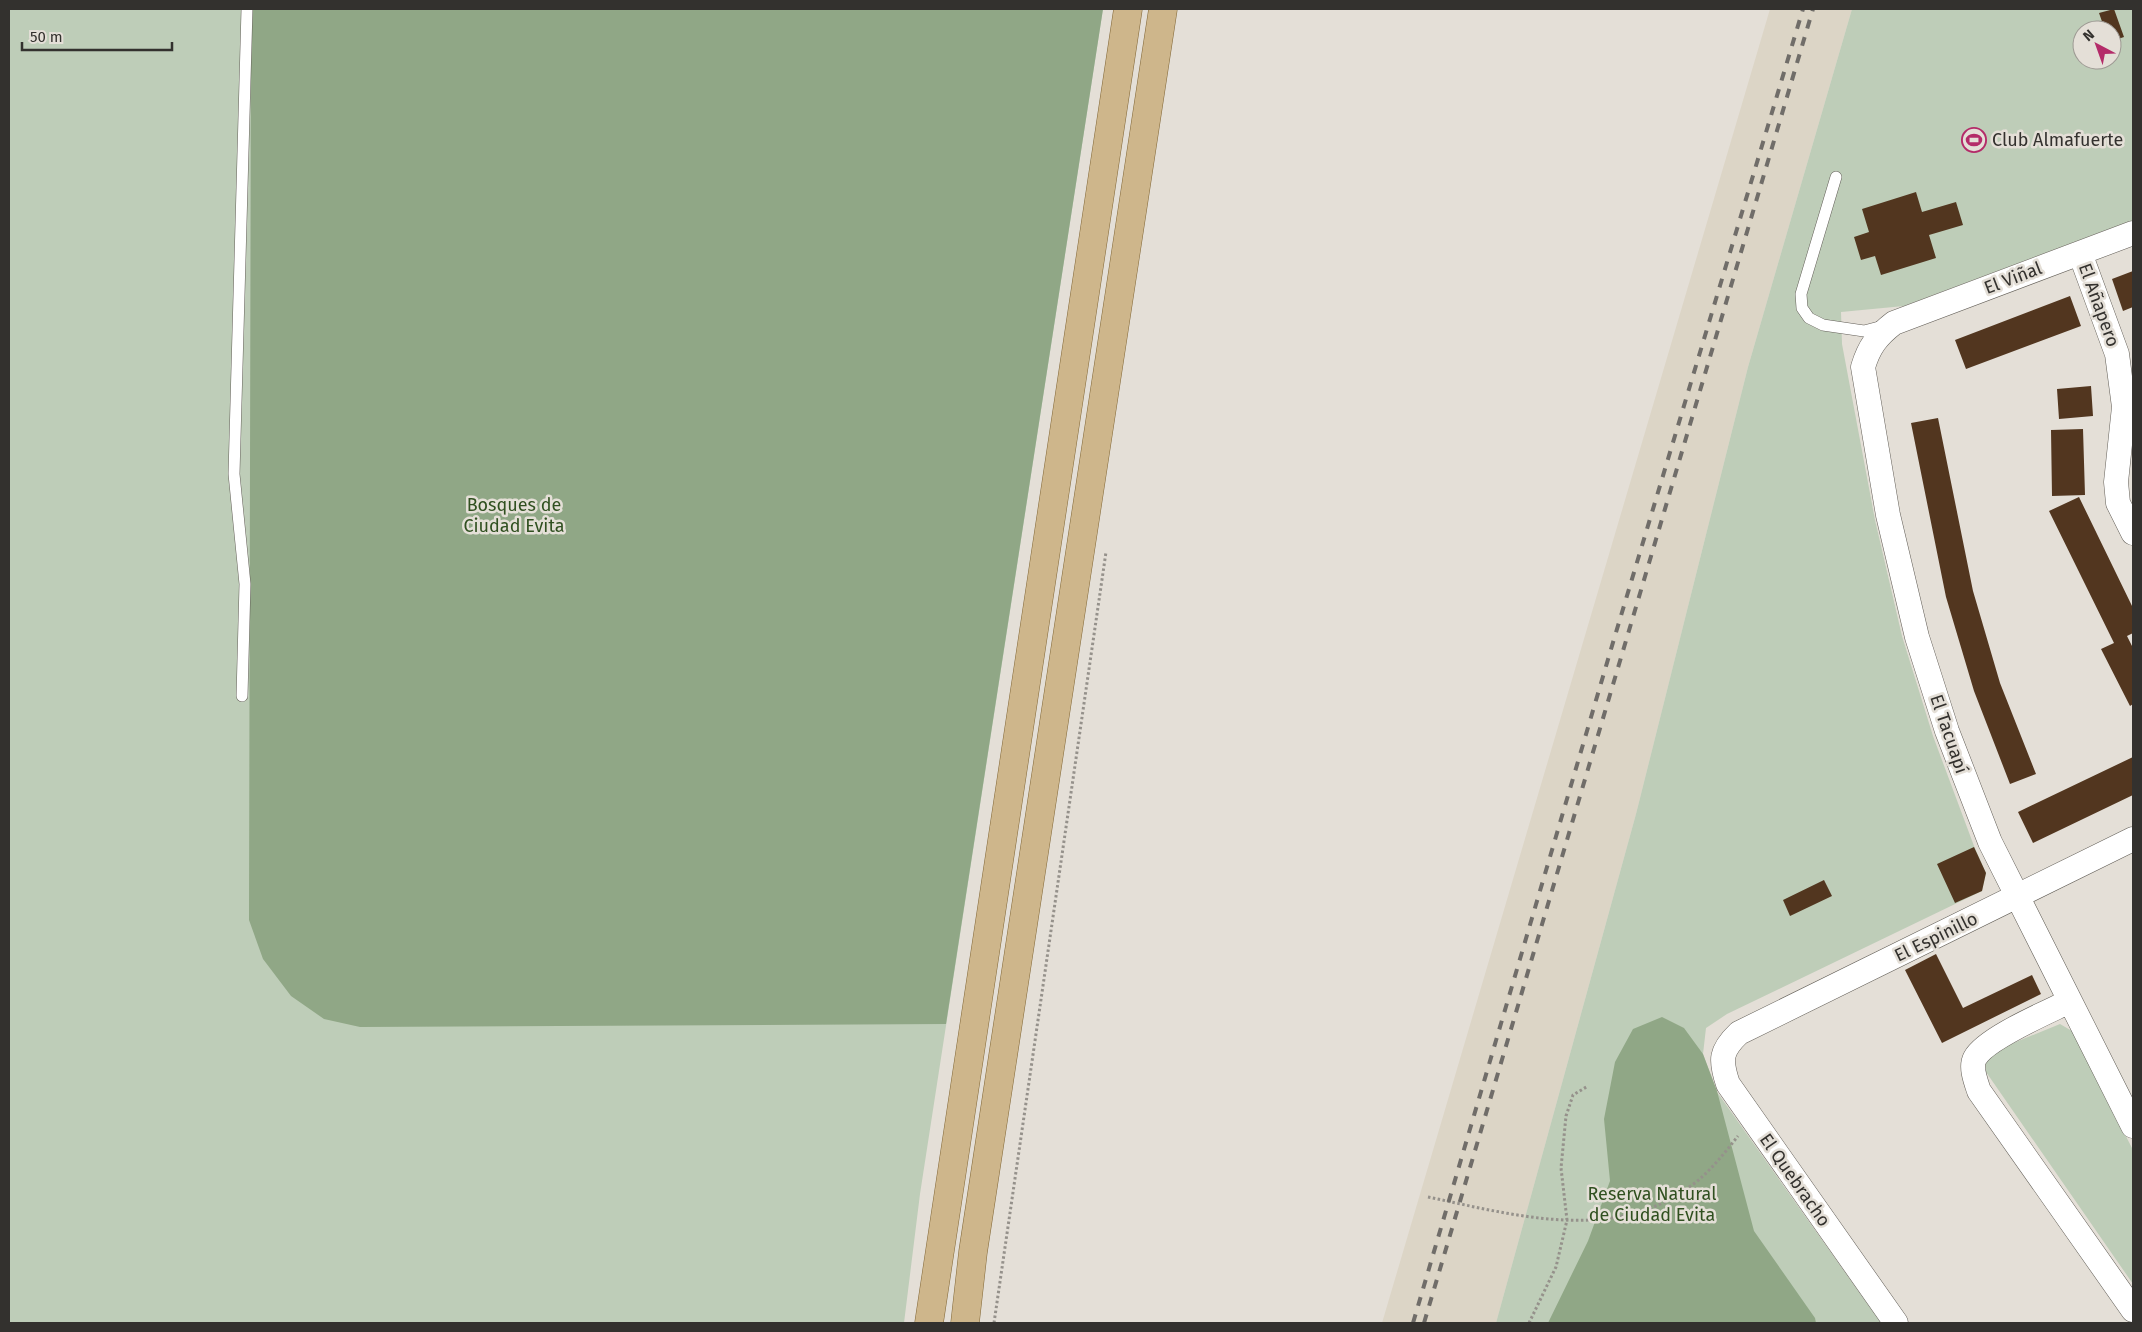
<svg xmlns="http://www.w3.org/2000/svg" width="2142" height="1332" font-family="'Fira Sans',sans-serif">
	<style>
		.built { fill: #dcd5c6 }
		.green { fill: #becdb8; fill-rule: evenodd }
		.forest { fill: #90a786 }
		.building { fill: #52361f }
		.lines { fill: none; stroke-linecap: round; stroke-linejoin: round }
		.lane-casing { stroke: #635f58; stroke-width: 12 }
		.street-casing { stroke: #635f58; stroke-width: 25 }
		.primary-casing { stroke: #826838; stroke-width: 29 }
		.path { stroke: #95918b; stroke-width: 3; stroke-dasharray: 2.5 2.5; stroke-linecap: butt }
		.lane { stroke: #fff; stroke-width: 11 }
		.street { stroke: #fff; stroke-width: 24 }
		.primary { stroke: #ceb68b; stroke-width: 28 }
		.rail { stroke: #706d69; stroke-width: 4; stroke-dasharray: 9 9; stroke-linecap: butt }
		.labels { text-anchor: middle; dominant-baseline: central; stroke-width: 5; stroke-linejoin: round; paint-order: stroke }
		.poi-label { font-size: 18px; fill: #33312e; stroke: #e4dfd7; text-anchor: start }
		.street-label { font-size: 18px; fill: #33312e; stroke: #e4dfd7 }
		.park-label { font-size: 18px; fill: #305020; stroke: #e4dfd7 }
	</style>
	<rect width="100%" height="100%" fill="#e4dfd7"/>
	<path class="built" d="M1770,9H1852L1748,367L1636,814L1496,1323H1382Z"/>
	<path class="green" d="M9,9H1103L920,1194L904,1323H9Z
		M1852,9H2133V220L1904,306L1841,312L1842,344L1875,520L1902,636L1933,736L1974,846L1986,873L1982,891L1727,1014L1706,1028L1703,1054L1717,1092L1881,1323H1496L1636,814L1748,367ZM2082,30H2112V60H2082Z
		M2060,1024L2072,1031L2133,1150V1284L1986,1072L1985,1063L1989,1053Z"/>
	<path class="forest" d="M251,9H1103L946,1024L360,1027L324,1019L291,996L263,959L249,920Z
		M1662,1017L1684,1028L1703,1054L1717,1091L1754,1231L1815,1318L1816,1323H1548L1588,1241L1610,1181L1604,1119L1615,1062L1633,1029Z"/>
	<path class="building" d="M2114,9L2124,37L2112,41V30H2105L2099,13Z
		M1916,192L1922,212L1956,202L1963,225L1929,235L1936,258L1881,275L1875,256L1861,260L1854,237L1869,232L1862,209Z
		M2133,271V307L2123,311L2112,279Z
		M2070,296L2081,326L1966,369L1955,340Z
		M2091,386L2093,416L2059,419L2057,389Z
		M1938,418L1973,591L2000,683L2036,774L2010,784L1974,691L1946,597L1911,423Z
		M2083,429L2085,495L2052,496L2051,430Z
		M2079,497L2133,608V633L2127,636L2133,648V704L2130,706L2101,649L2114,643L2049,511Z
		M2133,757V795L2033,843L2018,812Z
		M1974,847L1986,873L1982,891L1955,903L1937,864Z
		M1824,880L1832,896L1790,916L1783,900Z
		M1936,954L1963,1008L2032,975L2041,994L1942,1043L1905,970Z"/>
	<g class="lines">
		<defs>
			<path id="lane" d="M1836,177L1801,294L1802,308L1809,318L1823,325L1864,331L1883,326
				M242,696L245,584L234,474L247,9"/>
			<path id="street" d="M2133,233L1894,323C1877,336 1869,347 1863,367L1888,515L1917,637L1947,731L1990,842L2133,1126
				M2080,253L2117,354L2124,407L2116,482L2118,503L2133,533
				M2070,1001C2048,1012 1986,1038 1975,1058C1970,1067 1976,1082 1979,1091L2133,1310
				M1896,1323L1728,1084C1720,1060 1720,1051 1739,1033L2133,839"/>
			<path id="primary" d="M929,1323L1128,9
				M965,1323L973,1252L1163,9"/>
		</defs>
		<use href="#lane" class="lane-casing"/>
		<use href="#street" class="street-casing"/>
		<use href="#primary" class="primary-casing"/>
		<path class="path" d="M1428,1197C1510,1214 1606,1242 1682,1192C1689,1187 1697,1182 1703,1176C1716,1164 1727,1150 1738,1136
			M994,1323L1106,552
			M1529,1323L1556,1267L1567,1220L1561,1168L1566,1116L1573,1095L1588,1086"/>
		<use href="#lane" class="lane"/>
		<use href="#street" class="street"/>
		<use href="#primary" class="primary"/>
		<path class="rail" d="M1413,1323L1614,639L1803,9
			M1424,1323L1813,9"/>
	</g>
	<defs>
		<symbol id="stadium-ring" viewBox="-11 -11 22 22"><circle r="9.5" fill="#e4dfd7" stroke="#b42b69" stroke-width="1.5"/><path d="M0-5a6.5 5 0 1 0 0 10a6.5 5 0 1 0 0-10ZM-3.5-1.8h7v3.6h-7Z" fill="#b42b69"/></symbol>
	</defs>
	<g fill-rule="evenodd">
		<use href="#stadium-ring" x="1960" y="126" width="28" height="28"/>
	</g>
	<g class="labels">
		<g class="poi-label">
			<text x="1992" y="140">Club Almafuerte</text>
		</g>
		<g class="street-label">
			<text transform="translate(2013 278) rotate(-21)">El Viñal</text>
			<text transform="translate(2099 305) rotate(70)">El Añapero</text>
			<text transform="translate(1949 734) rotate(71)">El Tacuapí</text>
			<text transform="translate(1936 937) rotate(-26)">El Espinillo</text>
			<text transform="translate(1795 1180) rotate(55)">El Quebracho</text>
		</g>
		<g class="park-label">
			<text x="514" y="505">Bosques de<tspan x="514" dy="21">Ciudad Evita</tspan></text>
			<text x="1652" y="1194">Reserva Natural<tspan x="1652" dy="21">de Ciudad Evita</tspan></text>
		</g>
	</g>
	<rect width="2142" height="1332" fill="none" stroke="#33312e" stroke-width="20"/>
	<g transform="translate(2097 45) rotate(319)"><circle r="24" fill="#e4dfd7" stroke="#9d9993"/>
	<path d="M0-4L9 19L0 12L-9 19Z" fill="#b42b69"/>
	<text y="-8" font-size="14" font-weight="bold" text-anchor="middle" fill="#33312e">N</text>
	</g>
	<path d="M22 42v8h150v-8" fill="none" stroke="#33312e" stroke-width="2.5"/>
	<text x="30" y="42" font-size="15" fill="#33312e" stroke="#e4dfd7" stroke-width="4" paint-order="stroke">50 m</text>
</svg>
